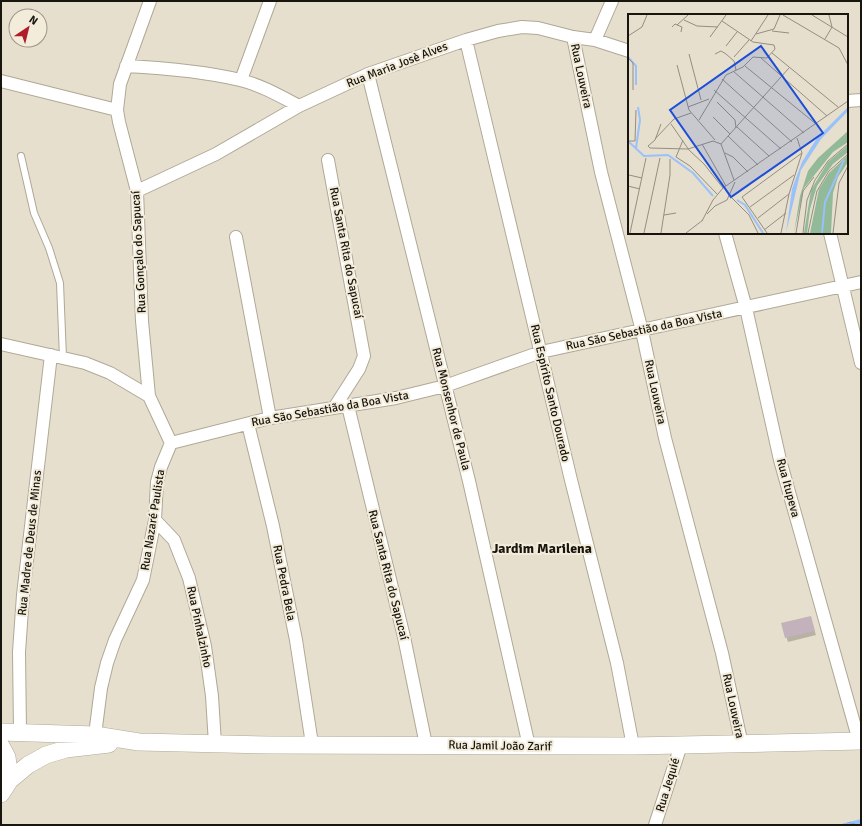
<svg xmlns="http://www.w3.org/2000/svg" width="862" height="826" font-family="Signika,sans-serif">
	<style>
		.water { fill: url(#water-ripples) }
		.shadow { fill: #0003 }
		.building { fill: #c3b1bc }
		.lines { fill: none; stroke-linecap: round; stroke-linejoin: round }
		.service-casing { stroke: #b0a897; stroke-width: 8 }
		.minor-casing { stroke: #b0a897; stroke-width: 14 }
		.secondary-casing { stroke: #b0a897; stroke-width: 18 }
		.service { stroke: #fff; stroke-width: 6 }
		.minor { stroke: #fff; stroke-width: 12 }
		.secondary { stroke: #fff; stroke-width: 17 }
		.labels { text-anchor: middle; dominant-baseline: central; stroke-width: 4; stroke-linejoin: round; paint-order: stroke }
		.street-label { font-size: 12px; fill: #17150e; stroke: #f4ecda }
		.quarter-label { font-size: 14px; font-weight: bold; fill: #17150e; stroke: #f4ecda }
		.inset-river { fill: none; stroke: #99c1fb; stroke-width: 2 }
		.inset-road { fill: none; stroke: #948e81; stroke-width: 1 }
		.view { fill: #1d4ed8; fill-opacity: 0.15; stroke: #1d4ed8; stroke-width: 2 }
		.inset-edge { fill: none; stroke: #17150e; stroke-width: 2 }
	</style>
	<defs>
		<pattern id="water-ripples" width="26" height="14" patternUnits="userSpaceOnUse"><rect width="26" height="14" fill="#99c1fb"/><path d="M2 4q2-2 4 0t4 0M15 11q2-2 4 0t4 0" fill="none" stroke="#83a5d6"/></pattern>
	</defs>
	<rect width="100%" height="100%" fill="#e7dfcd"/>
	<path class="water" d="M861,819V825H837Z"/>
	<path class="shadow" d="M810,617L816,635L788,642L782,624Z"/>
	<path class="building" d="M811,616L815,631L785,638L781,623Z"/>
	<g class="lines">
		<defs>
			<path id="service" d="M21,156L34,213L49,248L60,283L63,358"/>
			<path id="minor" d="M573,37L601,172L642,331L665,438L722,653L742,745
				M466,40L571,480L617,663L633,746
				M595,40L612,1
				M126,66C164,68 203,71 240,80C261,85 280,96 299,106
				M368,74L469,481L529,746
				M241,80L270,1
				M1,81L117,110
				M847,101L861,100
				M328,160L364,356L359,369L334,408
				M137,191L216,154L299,106L368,74L466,40L498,31L522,27L538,28L573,37L595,40L629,51
				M725,233L746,308L780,460L859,741
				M830,233L861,363
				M236,237L270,418
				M1,344L85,363L110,373L149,396L171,443
				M149,396L142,321L137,191L119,122L117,110L120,84L150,1
				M348,406L404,637L426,745
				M248,424L273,526L296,640L312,744
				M171,443L270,418L396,398L445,386L541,352L861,282
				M155,520L174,540L189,578L205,646L212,696L215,744
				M20,731L19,652L23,595L51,355
				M95,735L101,688L107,663L115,640L143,580L155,520L157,482L161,467L171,443
				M655,825L681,745"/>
			<path id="secondary" d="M1,732L95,735L139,742L269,745L633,746L861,741
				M1,746L7,757L10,780
				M1,794L10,780L28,765L46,755L66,749L109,744"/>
		</defs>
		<use href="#service" class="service-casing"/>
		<use href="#minor" class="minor-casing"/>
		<use href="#secondary" class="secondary-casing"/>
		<use href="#service" class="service"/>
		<use href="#minor" class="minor"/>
		<use href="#secondary" class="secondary"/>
	</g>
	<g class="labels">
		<g class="street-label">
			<text transform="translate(397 65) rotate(-21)">Rua Maria Josè Alves</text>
			<text transform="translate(581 76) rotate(78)">Rua Louveira</text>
			<text transform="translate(139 252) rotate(-93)">Rua Gonçalo do Sapucaí</text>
			<text transform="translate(346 253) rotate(79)">Rua Santa Rita do Sapucaí</text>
			<text transform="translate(644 330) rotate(-12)">Rua São Sebastião da Boa Vista</text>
			<text transform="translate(655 392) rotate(78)">Rua Louveira</text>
			<text transform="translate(550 393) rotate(77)">Rua Espírito Santo Dourado</text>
			<text transform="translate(330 409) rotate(-10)">Rua São Sebastião da Boa Vista</text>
			<text transform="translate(451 409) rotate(76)">Rua Monsenhor de Paula</text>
			<text transform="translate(788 488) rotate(75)">Rua Itupeva</text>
			<text transform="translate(153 520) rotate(-81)">Rua Nazaré Paulista</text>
			<text transform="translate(30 543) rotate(-84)">Rua Madre de Deus de Minas</text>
			<text transform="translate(388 575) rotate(76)">Rua Santa Rita do Sapucaí</text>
			<text transform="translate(284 583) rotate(79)">Rua Pedra Bela</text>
			<text transform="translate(199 627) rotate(78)">Rua Pinhalzinho</text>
			<text transform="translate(733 706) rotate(78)">Rua Louveira</text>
			<text transform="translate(500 746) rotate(1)">Rua Jamil João Zarif</text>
			<text transform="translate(668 785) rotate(-73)">Rua Jequié</text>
		</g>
		<g class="quarter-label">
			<text x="542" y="548">Jardim Marilena</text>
		</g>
	</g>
	<g transform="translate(628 14)">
		<rect width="220" height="220" fill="#e7dfcd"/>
		<path d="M220,117V128L205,138L176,174L166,219L172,182L180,157L190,144ZM220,131V138L205,150L189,172L182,195L179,219H176L183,176L200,148ZM220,141V148L210,163L205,179L203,219H182L191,175L201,159Z" fill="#92b998"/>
		<path d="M220,93V97L193,125L173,156L158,219L164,175L174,148L189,124Z" fill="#99c1fb"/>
		<path class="inset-river" d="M0,43L8,52V71M1,128L16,142L40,141L65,159L85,182M8,134L12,106L10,93M109,186L117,191L135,219M194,219L197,188L216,146"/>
		<path class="inset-road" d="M155,1L211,34L220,51M184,1L220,23M56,6L69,12L90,13M49,11L60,1M44,13L47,10L54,13L53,18M144,17L161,19M128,20L146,15L152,1M0,22L14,13L19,1M82,23L98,1M197,25L204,13L201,1M123,27L140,1M98,32L109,18M144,39L210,93M61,40L73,86M87,40L93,37L98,40L106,47L108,56M106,43L121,26M133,44L199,102M1,45L5,49V76M49,51L61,96L87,126M117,52L188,110M105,57L176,119M94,65L164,128M86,76L153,135M89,88L107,106L108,114M60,93L81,85M85,103L102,120M71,106L98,61L115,53L125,43L139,44L147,35L146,31L125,28L94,7M33,110L27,126L20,132L22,134L60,135L85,127L93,130M43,110L61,136L76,150L95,174M109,113L141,142M100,122L130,151M27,125L46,105L63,99M55,126L48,143L62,152L89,180M0,127H7L8,96M74,130L98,172M93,130L161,54M93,130L106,166M97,139L105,143L120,158M1,161L14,164M0,172L12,175M101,181L121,201L130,219M122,193L166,161M79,200L87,192L99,186L107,168M36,201L48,199M130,204L161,180M74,207L85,186L95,174L220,87M136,216L158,199M2,219L18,144M16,219L32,144M33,219L42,161V145M58,219L75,206M139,219L114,183L174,139M153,219L161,180L174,139L169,124M168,219L175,177L186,163M175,219L179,186L187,166L200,147L220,130M180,219L189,177L201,157L220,140M205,219L211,169L220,152"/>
		<path class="view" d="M133,32L195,119L103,183L42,96Z"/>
		<rect width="220" height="220" class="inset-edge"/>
	</g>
	<rect width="862" height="826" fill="none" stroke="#17150e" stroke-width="4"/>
	<g transform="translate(28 28) rotate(35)"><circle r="19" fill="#f4ecda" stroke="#9c9688"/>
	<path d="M0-3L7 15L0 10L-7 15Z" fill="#af1c2a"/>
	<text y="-6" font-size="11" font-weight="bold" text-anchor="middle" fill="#17150e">N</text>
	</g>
</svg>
